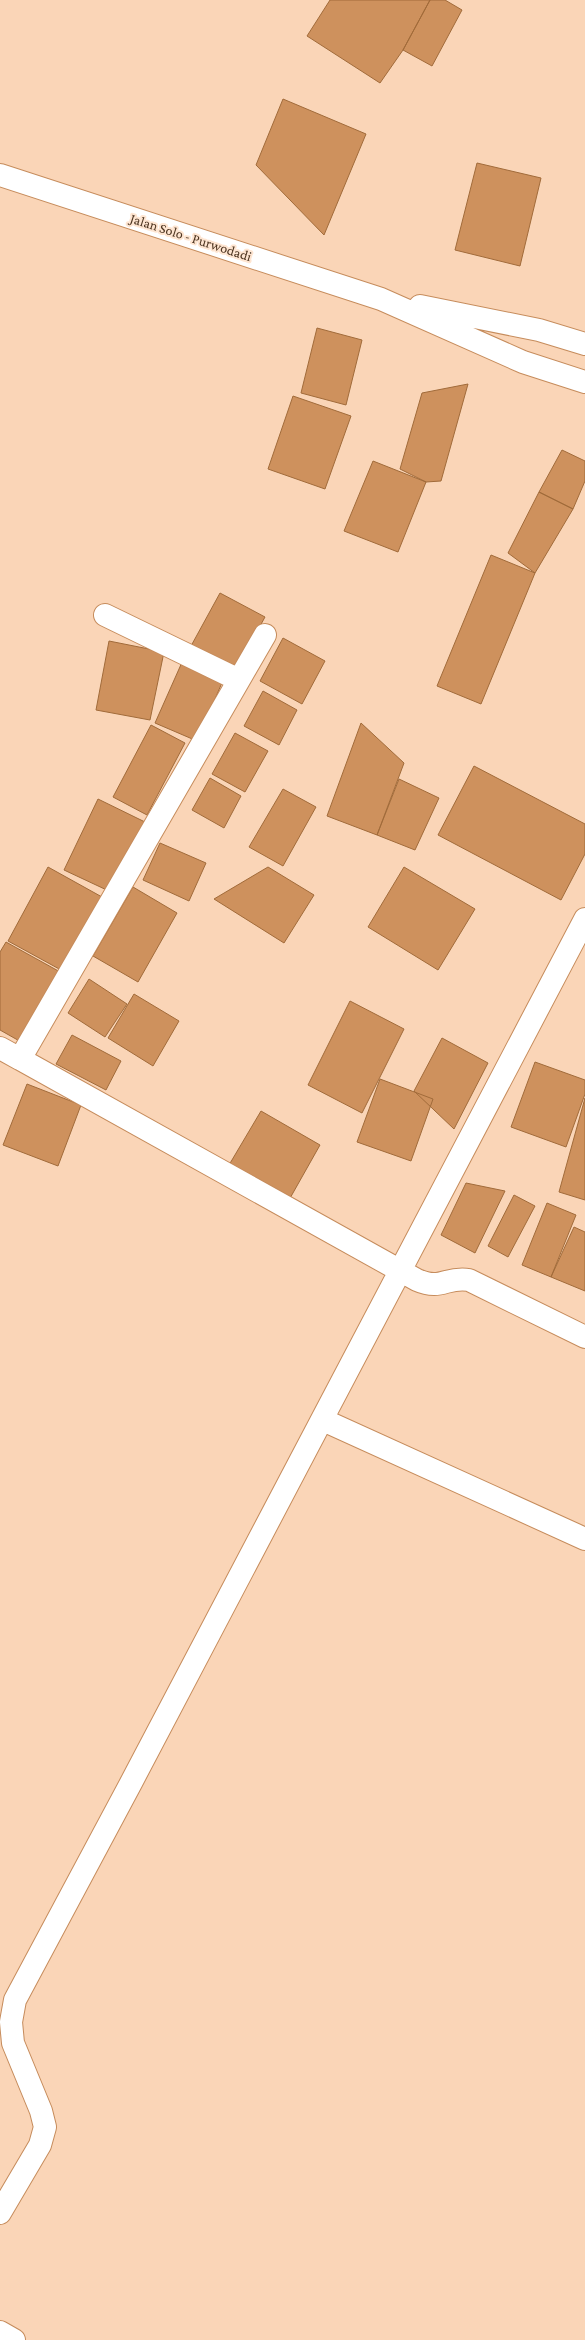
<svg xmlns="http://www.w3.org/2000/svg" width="585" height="2340" font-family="'Crimson Pro',serif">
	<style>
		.building { fill: #ce915d; stroke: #a16b3a }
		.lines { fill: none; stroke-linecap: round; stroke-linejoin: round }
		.minor-casing { stroke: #c68c5c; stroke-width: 24 }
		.major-casing { stroke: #c68c5c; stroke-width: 24 }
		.minor { stroke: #fff; stroke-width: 22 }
		.major { stroke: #fff; stroke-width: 22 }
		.labels { text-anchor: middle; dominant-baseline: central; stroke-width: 4; stroke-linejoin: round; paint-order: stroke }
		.street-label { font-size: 14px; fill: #4d3521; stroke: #fee5d1 }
	</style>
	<rect width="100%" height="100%" fill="#fad5b7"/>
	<path class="building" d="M330,0H430L403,50L380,83L307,36Z
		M430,0H445L462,10L432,66L403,50Z
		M283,99L366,134L324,235L256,165Z
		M477,163L541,178L520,266L455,250Z
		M317,328L362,340L346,405L301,393Z
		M468,384L441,481L426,482L400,469L422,393Z
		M293,396L351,416L325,489L268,469Z
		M562,450L585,461V481L573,509L539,492Z
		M373,461L426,482L398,552L344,531Z
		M539,492L573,509L535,573L508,553Z
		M491,555L535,573L481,704L437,686Z
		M220,593L265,617L236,670L191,646Z
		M283,638L325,661L302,704L260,681Z
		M109,641L164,652L150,720L96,710Z
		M183,660L224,678L197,741L155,723Z
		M263,691L297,710L279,745L244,726Z
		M361,723L404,763L377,835L327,816Z
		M151,725L185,743L147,815L113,797Z
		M235,733L268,751L245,792L212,774Z
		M474,766L585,824V854L561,900L438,835Z
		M210,778L241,796L224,828L192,810Z
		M399,779L439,798L415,850L377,835Z
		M283,789L316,807L283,866L249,847Z
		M98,799L145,822L111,892L64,870Z
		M160,843L206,863L189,901L143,880Z
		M48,867L102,897L61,970L8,941Z
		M268,867L314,895L284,943L214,899Z
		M404,867L475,909L438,970L368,927Z
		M133,887L177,913L138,982L93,956Z
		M6,942L62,973L23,1043L0,1030V952Z
		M89,979L127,1004L105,1037L68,1013Z
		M134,994L179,1021L153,1066L108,1038Z
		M350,1001L404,1029L362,1113L308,1085Z
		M72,1035L121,1061L106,1090L56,1064Z
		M442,1038L488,1063L454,1129L414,1091Z
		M535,1062L585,1080V1094L566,1147L511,1127Z
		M380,1079L433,1099L411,1161L357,1142Z
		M27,1084L81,1105L58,1166L3,1145Z
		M585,1098V1200L559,1192Z
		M261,1111L320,1145L289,1200L229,1165Z
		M466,1183L505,1191L475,1253L441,1235Z
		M514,1195L535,1206L508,1257L488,1246Z
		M547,1203L576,1215L551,1277L522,1265Z
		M574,1227L585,1232V1291L551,1277Z"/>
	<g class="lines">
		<defs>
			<path id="minor" d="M105,615L239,680
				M265,635L20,1059L417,1280C442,1291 446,1276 469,1280L585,1337
				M0,1048L20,1059
				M323,1420L585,1539
				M0,2213L40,2145L45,2127L41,2111L13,2043L11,2022L15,2000L132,1781L585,919
				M0,2332L14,2340"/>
			<path id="major" d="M0,175L381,299L523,362L585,382
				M420,306L539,330L585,344"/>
		</defs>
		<use href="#minor" class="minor-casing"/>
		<use href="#major" class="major-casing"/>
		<use href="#minor" class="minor"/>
		<use href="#major" class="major"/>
	</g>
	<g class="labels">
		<g class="street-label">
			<text transform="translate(191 237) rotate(18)">Jalan Solo - Purwodadi</text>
		</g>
	</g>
</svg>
